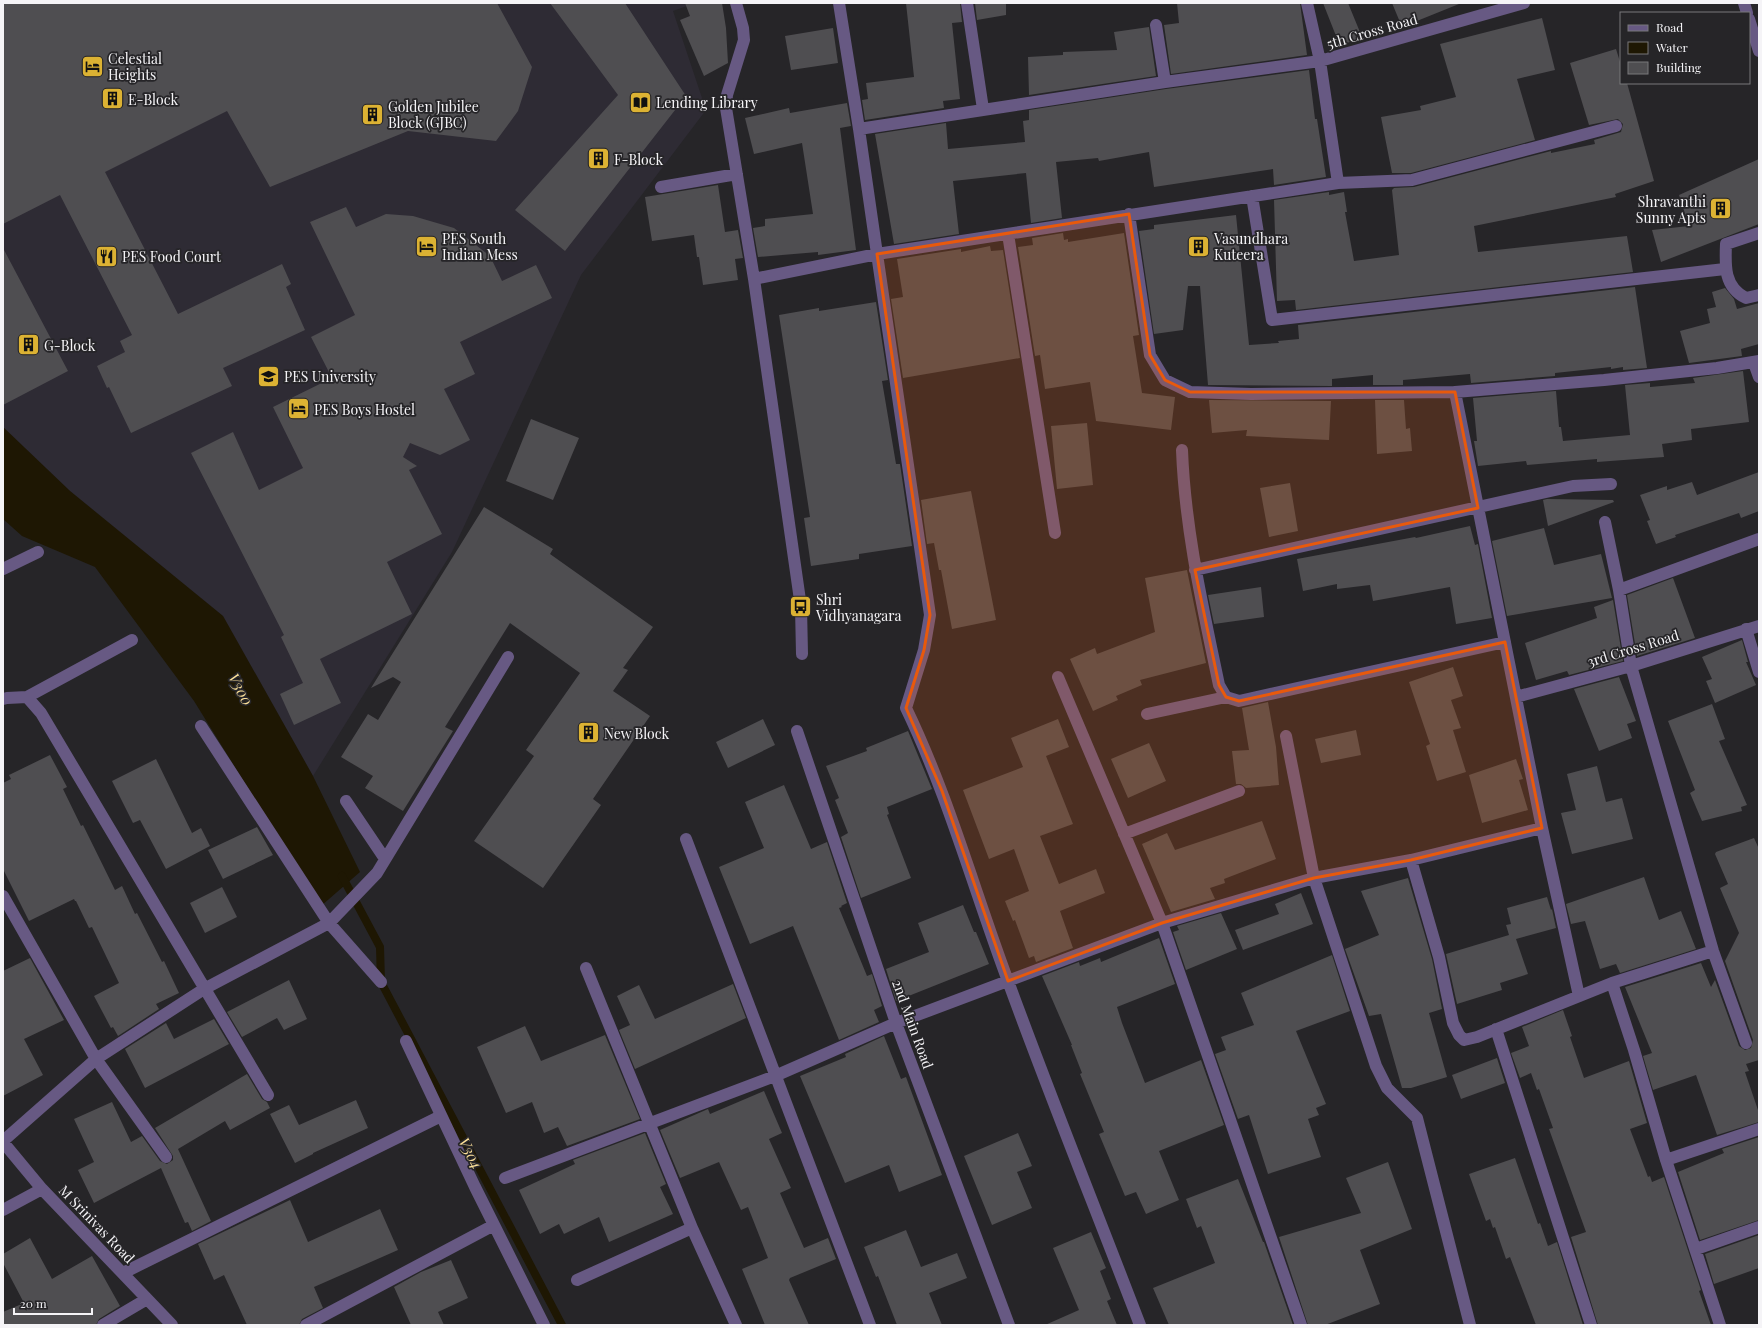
<svg xmlns="http://www.w3.org/2000/svg" width="1762" height="1328" font-family="'Playfair Display',serif">
	<style>
		.built { fill: #2e2b34 }
		.water { fill: #1e1703 }
		.lines { fill: none; stroke-linecap: round; stroke-linejoin: round }
		.stream { stroke: #1e1703; stroke-width: 8 }
		.building { fill: #4f4e51 }
		.minor { stroke: #675983; stroke-width: 12 }
		.marked { fill: #e8590c; fill-opacity: 0.2; stroke: #e8590c; stroke-width: 3; stroke-linejoin: round }
		.labels { text-anchor: middle; dominant-baseline: central; stroke-width: 3.5; stroke-linejoin: round; paint-order: stroke }
		.street-label { font-size: 14px; fill: #f5f4f7; stroke: #262528 }
		.poi-label { font-size: 14px; fill: #f5f4f7; stroke: #262528; text-anchor: start }
		.water-label { font-size: 15px; font-style: italic; fill: #fee29a; stroke: #262528 }
	</style>
	<rect width="100%" height="100%" fill="#262528"/>
	<path class="built" d="M3,3H695L673,11L706,110L581,275L452,552L313,776L223,616L70,491L3,427Z"/>
	<path class="water" d="M3,427L70,491L223,616L313,776L360,872L321,906L194,701L95,567L22,536L3,519Z"/>
	<g class="lines">
		<path class="stream" d="M342,876L380,947L381,982L562,1325"/>
	</g>
	<path class="building" d="M3,3H497L532,67L518,111L496,141L408,131L270,187L227,111L105,172L178,314L282,264L291,284L286,287L305,330L223,368L232,386L131,433L109,387L107,388L97,366L125,352L120,341L132,335L60,195L3,224Z
		M550,3H625L686,96L565,251L515,210L618,95Z
		M685,3H722L726,28L728,63L704,76L680,20L690,16Z
		M906,3H960L962,22L952,23L960,99L943,101L944,108L865,120L862,100L868,99L866,83L914,77Z
		M975,3H1006V15L977,20Z
		M1177,3H1300L1307,55L1171,74L1164,25L1179,23Z
		M1323,3H1348L1362,37L1340,46Z
		M1392,3H1459V4L1402,27Z
		M1542,18L1555,70L1517,79L1535,140L1411,173H1392L1381,117L1421,110L1420,106L1456,97L1440,44Z
		M1149,27L1156,76L1029,95L1028,57L1063,55V52L1117,50L1114,32Z
		M833,28L838,63L791,70L785,36Z
		M1616,49L1621,65V83H1627L1654,181L1615,194L1616,197L1474,226L1478,252L1627,236L1633,272L1296,310L1295,300L1277,301L1274,200L1329,192V195L1344,192L1347,212H1345L1354,261L1399,255L1392,190L1394,188L1414,187L1551,151V153L1595,144L1594,140L1621,132L1623,124L1618,119L1589,125L1570,63Z
		M1309,70L1315,119H1317L1326,177L1274,185L1273,169L1154,187L1149,152L1099,161L1098,158L1056,162L1062,218L1031,223L1026,173L953,181L959,234L894,244L875,134L946,123L948,149L1025,142L1023,121L1029,120V110L1166,89Z
		M847,103L851,126L840,128L856,250L818,255V252L758,257L753,228L765,226V219L813,214L802,143L754,154L745,118L789,108L790,113Z
		M1759,159V224L1661,262L1652,230L1689,226L1679,195Z
		M718,185L725,232L738,230L743,258L735,259L738,280L703,285L699,257H697L694,235L652,241L645,197Z
		M346,207L356,227L386,214L413,216L454,228L490,256L502,281L536,265L552,298L460,342L475,374L444,389L470,440L440,455L410,443L403,457L417,466L409,470L442,534L387,562L412,614L320,659L341,703L294,725L280,694L303,683L281,637L284,635L191,453L233,432L259,490L303,468L273,407L332,378L311,337L355,315L310,222Z
		M1236,215L1249,345L1279,343L1278,341L1299,339L1298,325L1635,287L1647,368L1623,370V367L1611,369V367L1555,373V376L1471,383L1470,374L1403,380V385H1373V375L1332,379V386L1208,385L1200,286H1188L1183,330L1154,334L1139,231L1154,229V225Z
		M1063,233L1064,240L1068,239V242L1124,233L1139,335L1133,336L1142,393L1175,397L1171,430L1096,421L1090,382L1045,389L1040,355L1035,356L1018,247L1033,245L1032,238Z
		M990,246L991,251L1003,250L1020,358L903,378L891,299L903,297L897,259L961,249V252Z
		M3,248L68,371L3,405Z
		M1725,288L1734,299L1737,309L1759,303V344L1741,349L1742,356L1689,363L1680,331L1710,323L1707,309L1716,307L1712,292Z
		M876,302L888,380L882,381L896,464H900L912,546L859,554V559L811,566L804,518L810,517L779,315L819,308V311Z
		M1743,371L1749,422L1691,429L1692,440L1662,444L1664,457L1597,462V459L1527,465L1526,461L1478,466L1474,441H1477L1473,398L1556,391L1559,427H1561L1563,441L1630,435L1625,385L1650,383V387L1695,383L1693,378Z
		M1209,400L1331,401L1329,440L1246,436L1247,430L1212,433Z
		M1375,400H1404L1406,429L1410,428L1412,451L1377,454Z
		M531,419L579,438L553,500L506,481Z
		M1087,423L1093,485L1057,489L1051,426Z
		M1759,472V511L1741,518L1739,513L1675,535L1676,537L1656,544L1647,521L1650,520L1640,495L1667,486V490L1692,482L1697,495Z
		M1290,483L1298,531L1269,537L1260,488Z
		M971,491L996,620L952,629L941,570H939L934,543L927,544L921,500Z
		M1547,499L1613,500L1614,502L1548,526L1543,500Z
		M484,507L553,549L550,554L653,627L623,668L628,670L613,691L650,716L593,799L601,805L543,888L474,841L534,756L526,750L580,673L510,623L445,727L453,731L403,811L365,788L373,776L341,757L368,714L378,720L401,682L393,677L371,688Z
		M1470,526L1475,545L1478,544L1492,618L1456,624L1450,587L1373,601L1370,585L1337,589V584L1303,591L1297,559L1415,537L1416,538Z
		M1544,528L1554,565L1601,554L1612,598L1507,616L1492,541Z
		M1187,570L1206,663L1140,680L1142,685L1116,696L1118,700L1093,711L1070,659L1095,648L1097,654L1155,632L1145,578Z
		M1673,578L1695,638L1637,656L1627,595Z
		M1261,587L1264,617L1214,624L1208,595Z
		M1613,600L1623,661L1569,675L1567,671L1536,680L1525,643L1597,618L1594,607Z
		M1742,640L1748,662H1746L1756,685L1715,703L1706,681L1712,679L1702,657Z
		M1453,667L1463,696L1451,700L1461,728L1453,730L1466,772L1437,781L1426,746L1430,744L1409,682Z
		M1619,677L1636,721L1627,724L1632,738L1599,751L1574,689Z
		M1268,702L1276,747L1279,785L1246,788L1241,784H1236L1232,751L1249,750L1242,708Z
		M1712,704L1725,739L1719,741L1747,805L1741,807L1742,811L1702,821L1690,793L1695,790L1668,721Z
		M763,719L775,745L728,768L716,742Z
		M1058,719L1069,747L1046,756L1073,824L1040,836L1059,884L1096,869L1105,893L1060,911L1073,948L1036,962L1034,956L1029,958L1015,920L1013,921L1005,901L1029,891L1014,849L989,859L963,790L1023,767L1011,738Z
		M1356,730L1361,755L1321,763L1315,739Z
		M908,731L932,789L887,807L889,814L887,815L911,878L861,898L841,837L848,833L835,800L839,798L826,766L867,751L866,748Z
		M1149,743L1166,781L1128,798L1111,759Z
		M50,755L67,787L63,789L81,826L83,825L115,890L122,886L135,914L137,913L162,962L164,961L179,993L156,1004L159,1009L118,1036L113,1027L111,1028L94,996L119,983L92,927L89,928L76,901H75L74,899L29,921L3,869V783L11,779L9,775Z
		M156,759L192,833L201,828L210,846L166,869L140,820L133,823L112,781Z
		M1516,759L1523,779L1519,780L1528,810L1482,823L1469,775Z
		M1597,766L1606,802L1622,798L1633,839L1572,854L1561,813L1576,810L1567,774Z
		M784,785L811,849L827,842L847,903L841,906L842,907L839,908L867,976L872,974L882,1006L874,1010L879,1022L839,1040L793,926L750,944L719,867L764,848L745,802Z
		M1262,821L1276,859L1224,879L1225,883L1210,888L1215,899L1171,912L1142,844L1167,833L1175,850Z
		M257,827L273,855L223,879L208,850Z
		M1754,838L1759,849V1060L1746,1064L1749,1071L1745,1072L1759,1113V1122L1717,1135L1696,1075L1653,1090L1643,1056L1652,1053L1625,987L1701,963L1711,987L1715,980L1739,1046L1745,1050L1751,1048L1753,1040L1725,961L1739,933L1720,888L1728,884L1715,854L1716,852Z
		M1644,877L1659,920L1681,911L1696,949L1620,973L1616,964L1600,969L1585,921L1571,924L1566,904Z
		M1408,878L1432,959L1442,1009L1429,1013L1447,1077L1411,1088H1402L1381,1014L1369,1016L1345,949L1379,935L1361,891Z
		M222,887L237,917L205,933L190,903Z
		M1301,893L1313,924L1243,950L1235,930L1279,914L1275,904Z
		M1547,897L1551,910L1552,909L1556,928L1516,939L1528,974L1500,983L1502,990L1457,1004L1446,954L1509,935L1506,925L1511,924L1507,908Z
		M963,905L974,932H976L989,964L896,1001L886,969L929,952L918,923Z
		M1221,913L1237,949L1186,970L1173,932L1179,930L1177,926Z
		M1159,938L1175,984L1117,1007L1122,1023L1145,1083L1201,1060L1224,1125L1159,1151L1179,1200L1146,1214L1136,1192L1125,1196L1099,1134L1104,1132L1080,1074L1082,1073L1071,1045H1072L1042,976L1079,962L1080,966L1100,958L1101,962Z
		M1332,955L1350,1011L1296,1031L1326,1104L1316,1108L1319,1115L1308,1119L1321,1157L1268,1174L1249,1115L1238,1119L1215,1054L1226,1050L1221,1037L1254,1025L1241,993Z
		M30,958L64,1020L24,1039L43,1075L3,1096V971Z
		M289,980L307,1019L284,1030L277,1018L242,1037L227,1012Z
		M733,984L746,1018L635,1069L619,1030L630,1025L617,996L639,985L655,1019Z
		M1563,1010L1572,1036L1570,1037L1584,1078L1629,1061L1647,1123L1630,1129L1648,1177L1650,1176L1652,1182L1664,1177L1701,1290L1699,1291L1711,1325H1598L1571,1237L1586,1232L1549,1129L1553,1128L1539,1089L1537,1090L1531,1073L1520,1078L1511,1053L1529,1046L1522,1027Z
		M214,1019L229,1044L145,1088L125,1049L166,1023L174,1039Z
		M525,1026L541,1061L605,1035L640,1119L567,1146L558,1127L544,1133L532,1102L506,1113L477,1047Z
		M884,1036L901,1079L906,1077L942,1175L899,1192L889,1165L845,1183L800,1076L846,1057L845,1054Z
		M1497,1058L1505,1083L1461,1099L1452,1075Z
		M247,1074L262,1099L267,1102L270,1108L230,1130L225,1121L178,1149L211,1221L192,1231L188,1222L185,1223L161,1168L94,1203L78,1170L94,1162L74,1119L112,1102L131,1142L142,1136L160,1161L167,1164L173,1160V1156L155,1128Z
		M764,1091L782,1133L769,1139L791,1188L780,1193L804,1248L828,1238L836,1259L790,1278L789,1280L809,1325H765L742,1269L768,1258L748,1207L741,1210L719,1162L680,1178L660,1130L708,1109L710,1114Z
		M356,1100L368,1128L313,1153V1154L295,1163L270,1114L289,1105L299,1125Z
		M645,1133L666,1184L660,1187L673,1214L609,1242L599,1217L564,1234L559,1224L540,1234L519,1190L575,1164L573,1160Z
		M1018,1133L1032,1166L1017,1172L1032,1208L992,1225L964,1156Z
		M1759,1137V1220L1700,1240L1678,1172L1724,1153L1722,1149Z
		M1515,1158L1538,1224L1540,1223L1548,1246L1557,1242L1583,1325H1536L1510,1257L1506,1259L1495,1227L1493,1228L1490,1219L1486,1221L1469,1174Z
		M1388,1162L1412,1229L1360,1250L1380,1304L1325,1325H1308L1279,1237L1361,1213L1346,1178Z
		M1238,1179L1263,1242H1264L1293,1325H1169L1153,1288L1215,1263L1201,1226L1197,1228L1186,1199Z
		M290,1200L308,1242L380,1209L398,1250L314,1287L323,1308L302,1319L299,1325H247L224,1275L214,1280L198,1244Z
		M906,1230L921,1267L957,1253L967,1278L929,1293L942,1325H897L878,1276L876,1277L864,1247Z
		M1091,1232L1106,1268L1100,1271L1111,1299L1107,1301L1117,1325H1045L1079,1310L1053,1248Z
		M1759,1235V1268L1714,1284L1705,1254Z
		M30,1238L52,1279L92,1256L120,1306L99,1319L96,1325H3V1312L24,1303L3,1263V1254Z
		M451,1260L468,1298L438,1312L444,1325H411L394,1287L421,1272Z"/>
	<g class="lines">
		<path class="minor" d="M736,3L743,28L744,40L727,95L726,108L754,279
			M839,3L859,129
			M967,3L983,109
			M1307,3L1320,61L1338,183L877,254L859,129L1165,82L1320,61L1524,3
			M1744,3L1747,13
			M1749,19L1759,51
			M1156,25L1165,82
			M1338,183L1412,180L1616,126
			M661,187L737,174
			M1252,196L1272,320L1725,269
			M1129,214L1150,355L1165,380L1190,392L1251,394L1455,392L1604,380L1717,368L1759,361
			M1759,233L1726,244C1725,266 1724,287 1746,298L1759,295
			M1008,234L1055,533
			M1754,363L1759,377
			M1455,392L1542,828L1579,996
			M1182,450C1185,530 1203,608 1219,685L1226,697L1239,701L1505,642
			M1605,522L1619,590L1631,666L1713,951L1746,1043
			M3,569L38,552
			M1195,570L1573,486L1611,484
			M1619,590L1759,539
			M1746,629L1759,672
			M802,654L801,607L754,279L877,254L930,615L924,650L906,708C948,795 974,890 1008,981C1050,1096 1096,1210 1140,1325
			M1058,677L1162,923L1301,1325
			M27,697L132,640
			M1516,697L1631,666L1759,626
			M3,699L7,698L27,697L41,713L268,1095
			M1147,714L1226,697
			M201,726L329,923L381,982
			M797,731L896,1023L1009,1325
			M1286,736L1314,878L1376,1066L1387,1088L1417,1118L1470,1325
			M346,801L385,859
			M1124,834L1239,791
			M686,839L870,1325
			M1411,860L1439,957L1453,1023L1459,1035L1464,1040L1477,1037L1612,983L1713,951
			M3,896L96,1059L166,1157
			M586,968L692,1228L736,1325
			M1612,983L1634,1050L1666,1160L1720,1325
			M1496,1029L1591,1325
			M406,1041L475,1187L544,1325
			M3,1141L96,1059L204,989L329,923L377,873L508,657
			M3,1142L42,1189L172,1325
			M1666,1160L1759,1129
			M505,1178L775,1076L896,1023L1162,923L1314,878L1411,860L1542,828
			M3,1210L42,1189
			M1696,1249L1759,1227
			M123,1273L441,1116
			M577,1280L692,1228
			M103,1325L147,1299
			M306,1325L494,1225"/>
	</g>
	<path class="marked" d="M1129,214L1150,355L1165,380L1190,392H1455L1478,508L1195,570L1219,685L1226,697L1239,701L1505,642L1542,828L1411,860L1314,878L1162,923L1008,981L942,791L906,708L924,650L930,615L877,254Z"/>
	<defs>
		<symbol id="hotel-square" viewBox="-11 -11 22 22"><rect x="-9" y="-9" width="18" height="18" rx="4" fill="#dcb233" stroke="#262528"/><path d="M-6-4.5h1.5V1H6V5H4.5V3h-9V5H-6ZM-4 0a1.8 1.8 0 1 1 3.6 0ZM.5 0V-2.5h3Q6-2.5 6 0Z" fill="#111"/></symbol>
		<symbol id="building-square" viewBox="-11 -11 22 22"><rect x="-9" y="-9" width="18" height="18" rx="4" fill="#dcb233" stroke="#262528"/><path d="M-4-6H4V6H1V3H-1V6H-4ZM-2.5-4.3h1.7v1.8h-1.7ZM.8-4.3h1.7v1.8H.8ZM-2.5-1h1.7V.8h-1.7ZM.8-1h1.7V.8H.8Z" fill="#111"/></symbol>
		<symbol id="library-square" viewBox="-11 -11 22 22"><rect x="-9" y="-9" width="18" height="18" rx="4" fill="#dcb233" stroke="#262528"/><path d="M-6-4Q-3-5.5-.7-3.5V5Q-3 3-6 4ZM6-4Q3-5.5 .7-3.5V5Q3 3 6 4Z" fill="#111"/></symbol>
		<symbol id="restaurant-square" viewBox="-11 -11 22 22"><rect x="-9" y="-9" width="18" height="18" rx="4" fill="#dcb233" stroke="#262528"/><path d="M-5-6h1v4h1v-4h1v4h1v-4h1v5L-1.5 .5V6h-2V.5L-5-1ZM5-6V6H3V1.5H1.5Q1.5-4 5-6Z" fill="#111"/></symbol>
		<symbol id="university-square" viewBox="-11 -11 22 22"><rect x="-9" y="-9" width="18" height="18" rx="4" fill="#dcb233" stroke="#262528"/><path d="M0-5L7-2L0 1L-7-2ZM-4 1L0 2.5L4 1V4Q0 6-4 4Z" fill="#111"/></symbol>
		<symbol id="bus-square" viewBox="-11 -11 22 22"><rect x="-9" y="-9" width="18" height="18" rx="4" fill="#dcb233" stroke="#262528"/><path d="M-5-6H5V4H4V6H2V4H-2V6H-4V4H-5ZM-3.5-4V0h7V-4ZM-3.5 1.2v1.5H-2V1.2ZM2 1.2v1.5H3.5V1.2Z" fill="#111"/></symbol>
	</defs>
	<g fill-rule="evenodd">
		<use href="#hotel-square" x="80" y="54" width="25" height="25"/>
		<use href="#building-square" x="100" y="86" width="25" height="25"/>
		<use href="#library-square" x="628" y="90" width="25" height="25"/>
		<use href="#building-square" x="360" y="102" width="25" height="25"/>
		<use href="#building-square" x="586" y="146" width="25" height="25"/>
		<use href="#building-square" x="1708" y="196" width="25" height="25"/>
		<use href="#hotel-square" x="414" y="234" width="25" height="25"/>
		<use href="#building-square" x="1186" y="234" width="25" height="25"/>
		<use href="#restaurant-square" x="94" y="244" width="25" height="25"/>
		<use href="#building-square" x="16" y="332" width="25" height="25"/>
		<use href="#university-square" x="256" y="364" width="25" height="25"/>
		<use href="#hotel-square" x="286" y="396" width="25" height="25"/>
		<use href="#bus-square" x="788" y="594" width="25" height="25"/>
		<use href="#building-square" x="576" y="720" width="25" height="25"/>
	</g>
	<g class="labels">
		<g class="street-label">
			<text transform="translate(1372 31) rotate(-16)">5th Cross Road</text>
			<text transform="translate(1633 648) rotate(-17)">3rd Cross Road</text>
			<text transform="translate(913 1024) rotate(70)">2nd Main Road</text>
			<text transform="translate(97 1224) rotate(46)">M Srinivas Road</text>
		</g>
		<g class="poi-label">
			<text x="108" y="58">Celestial<tspan x="108" dy="16">Heights</tspan></text>
			<text x="128" y="99">E-Block</text>
			<text x="656" y="102">Lending Library</text>
			<text x="388" y="106">Golden Jubilee<tspan x="388" dy="16">Block (GJBC)</tspan></text>
			<text x="614" y="159">F-Block</text>
			<text x="1706" y="201" text-anchor="end">Shravanthi<tspan x="1706" dy="16">Sunny Apts</tspan></text>
			<text x="442" y="238">PES South<tspan x="442" dy="16">Indian Mess</tspan></text>
			<text x="1214" y="238">Vasundhara<tspan x="1214" dy="16">Kuteera</tspan></text>
			<text x="122" y="256">PES Food Court</text>
			<text x="44" y="345">G-Block</text>
			<text x="284" y="376">PES University</text>
			<text x="314" y="409">PES Boys Hostel</text>
			<text x="816" y="599">Shri<tspan x="816" dy="16">Vidhyanagara</tspan></text>
			<text x="604" y="733">New Block</text>
		</g>
		<g class="water-label">
			<text transform="translate(241 689) rotate(62)">V300</text>
			<text transform="translate(471 1153) rotate(62)">V304</text>
		</g>
	</g>
	<rect width="1762" height="1328" fill="none" stroke="#f5f4f7" stroke-width="8"/>
	<rect x="1620" y="12" width="130" height="72" fill="#262528" stroke="#79787b"/>
	<rect x="1628" y="25" width="20" height="6" fill="#675983" stroke="#79787b"/>
	<text x="1656" y="32" font-size="12" fill="#f5f4f7">Road</text>
	<rect x="1628" y="42" width="20" height="12" fill="#1e1703" stroke="#79787b"/>
	<text x="1656" y="52" font-size="12" fill="#f5f4f7">Water</text>
	<rect x="1628" y="62" width="20" height="12" fill="#4f4e51" stroke="#79787b"/>
	<text x="1656" y="72" font-size="12" fill="#f5f4f7">Building</text>
	<path d="M14 1308v6h78v-6" fill="none" stroke="#f5f4f7" stroke-width="2"/>
	<text x="20" y="1308" font-size="12" fill="#f5f4f7" stroke="#262528" stroke-width="3" paint-order="stroke">20 m</text>
</svg>
